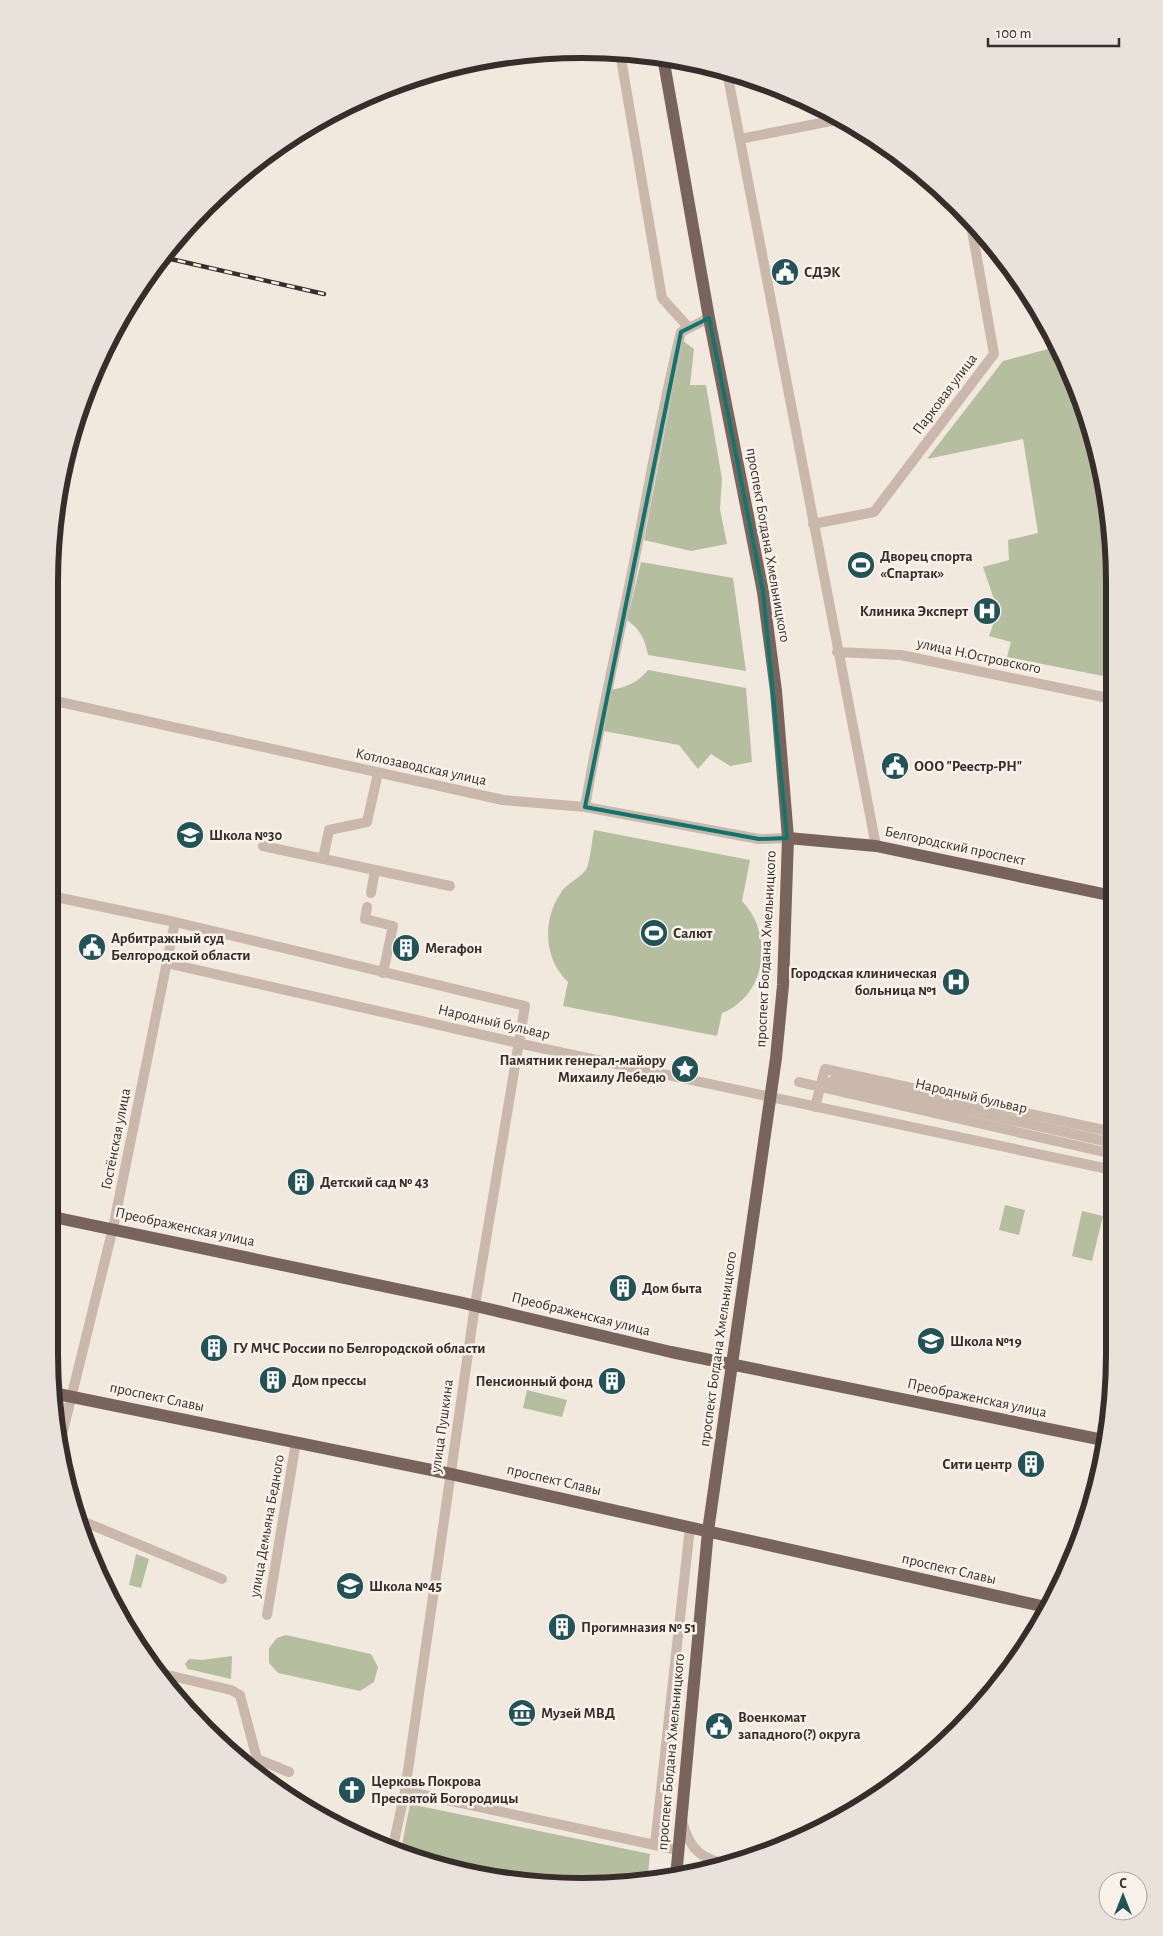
<svg xmlns="http://www.w3.org/2000/svg" width="1163" height="1936" font-family="'Alegreya Sans',sans-serif">
	<style>
		.green { fill: #b5bf9f }
		.lines { fill: none; stroke-linecap: round; stroke-linejoin: round }
		.minor { stroke: #c9b8ab; stroke-width: 10 }
		.major { stroke: #78645c; stroke-width: 12 }
		.rail-casing { stroke: #372d2a; stroke-width: 4.5 }
		.rail { stroke: #f9f2ea; stroke-width: 2.5; stroke-dasharray: 8; stroke-linecap: butt }
		.marked { fill: none; stroke: #0f766e; stroke-width: 4; stroke-linejoin: round }
		.labels { text-anchor: middle; dominant-baseline: central; stroke-width: 5; stroke-linejoin: round; paint-order: stroke }
		.poi-label { font-size: 15px; font-weight: bold; fill: #372d2a; stroke: #f9f2ea; text-anchor: start }
		.street-label { font-size: 15px; fill: #372d2a; stroke: #f9f2ea }
		.rim { fill: none; stroke: #372d2a; stroke-width: 6 }
	</style>
	<rect width="100%" height="100%" fill="#f1e8de"/>
	<path class="green" d="M682,340L694,349L690,385H706L722,479L720,509L727,544L691,551L644,540Z
		M1056,347L1096,443L1113,546V678L1007,657L1011,642L989,636L998,611L983,567L1009,560L1008,540L1038,533L1023,439L927,459L1003,361Z
		M641,562L733,578L746,671L648,655C645,639 640,629 627,620Z
		M648,670L746,688L752,762L730,766L711,754L698,769L679,745L604,731L611,690C627,687 637,683 648,670Z
		M594,830L750,860L742,901C774,934 767,995 722,1013L717,1036L563,1006L568,982C543,958 542,919 562,891C568,883 578,879 585,871C590,866 592,839 594,830Z
		M1005,1205L1025,1210L1019,1235L999,1230Z
		M1082,1211L1103,1216L1092,1261L1072,1256Z
		M527,1390L567,1400L562,1417L523,1408Z
		M136,1554L149,1559L141,1588L129,1585Z
		M286,1635L371,1654L378,1667L374,1682L360,1691L278,1673L269,1663V1648L277,1638Z
		M232,1656L231,1679L188,1669L185,1664L189,1659L202,1660Z
		M410,1804L650,1854L647,1883L581,1887L532,1884L400,1855Z"/>
	<g class="lines">
		<path class="minor" d="M620,53L662,298L689,328
			M727,72L876,846
			M740,139L841,119
			M813,524L874,512L994,354L970,219
			M837,652L901,655L1113,699
			M51,700L503,800L585,807L759,839L788,838
			M585,807C600,719 620,634 637,547C651,475 663,403 681,332L709,318
			M263,846L450,886
			M323,859L329,830L367,822L378,773
			M371,893L375,870
			M51,896L175,922L525,1006L475,1305L405,1791L392,1851
			M367,907L365,919L393,926L383,973
			M167,963L518,1043L1113,1170
			M799,1082L1113,1154
			M824,1087L834,1080L1113,1143
			M815,1107L825,1069L1113,1132
			M59,1447L113,1228L175,922
			M75,1518L222,1579
			M267,1615L296,1442
			M155,1672L231,1690L240,1695L257,1759L289,1772
			M405,1791L678,1850
			M683,1824C690,1851 703,1859 729,1865
			M655,1845L690,1527"/>
		<path class="major" d="M663,57L709,318L763,592L776,691L788,838L783,985L776,1058L708,1531L676,1877
			M788,838L876,846L1113,896
			M53,1217L459,1302L671,1352L1103,1440
			M53,1393L451,1474L1046,1607"/>
		<defs>
			<path id="rail" d="M162,257L324,294"/>
		</defs>
		<use href="#rail" class="rail-casing"/>
		<use href="#rail" class="rail"/>
	</g>
	<path class="marked" d="M709,318L763,592L787,838L759,839L585,807L681,332Z"/>
	<defs>
		<symbol id="civic-disc" viewBox="-11 -11 22 22"><circle r="9.5" fill="#225356" stroke="#f9f2ea"/><path d="M-.6-6.5H3V-4.5H.6V-3L4-1V1h2V6H-6V1h2V-1L-.6-3ZM-1.2 2.5V6h2.4V2.5Z" fill="#fff"/></symbol>
		<symbol id="stadium-disc" viewBox="-11 -11 22 22"><circle r="9.5" fill="#225356" stroke="#f9f2ea"/><path d="M0-5a6.5 5 0 1 0 0 10a6.5 5 0 1 0 0-10ZM-3.5-1.8h7v3.6h-7Z" fill="#fff"/></symbol>
		<symbol id="hospital-disc" viewBox="-11 -11 22 22"><circle r="9.5" fill="#225356" stroke="#f9f2ea"/><path d="M-5-5h3v3.5h4V-5h3V5h-3V1.5h-4V5h-3Z" fill="#fff"/></symbol>
		<symbol id="school-disc" viewBox="-11 -11 22 22"><circle r="9.5" fill="#225356" stroke="#f9f2ea"/><path d="M0-5L7-2L0 1L-7-2ZM-4 1L0 2.5L4 1V4Q0 6-4 4Z" fill="#fff"/></symbol>
		<symbol id="building-disc" viewBox="-11 -11 22 22"><circle r="9.5" fill="#225356" stroke="#f9f2ea"/><path d="M-4-6H4V6H1V3H-1V6H-4ZM-2.5-4.3h1.7v1.8h-1.7ZM.8-4.3h1.7v1.8H.8ZM-2.5-1h1.7V.8h-1.7ZM.8-1h1.7V.8H.8Z" fill="#fff"/></symbol>
		<symbol id="sight-disc" viewBox="-11 -11 22 22"><circle r="9.5" fill="#225356" stroke="#f9f2ea"/><path d="M0-6L1.8-2.2L6-1.7L2.9 1.2L3.7 5.4L0 3.3L-3.7 5.4L-2.9 1.2L-6-1.7L-1.8-2.2Z" fill="#fff"/></symbol>
		<symbol id="museum-disc" viewBox="-11 -11 22 22"><circle r="9.5" fill="#225356" stroke="#f9f2ea"/><path d="M0-6L6-3V-2H-6V-3ZM-5-1h2V3h-2ZM-1-1h2V3h-2ZM3-1h2V3H3ZM-6 4H6V6H-6Z" fill="#fff"/></symbol>
		<symbol id="church-disc" viewBox="-11 -11 22 22"><circle r="9.5" fill="#225356" stroke="#f9f2ea"/><path d="M-1.2-6h2.4v3.5h3.3v2.4h-3.3V6h-2.4V-.1h-3.3v-2.4h3.3Z" fill="#fff"/></symbol>
	</defs>
	<g fill-rule="evenodd">
		<use href="#civic-disc" x="769" y="256" width="32" height="32"/>
		<use href="#stadium-disc" x="845" y="549" width="32" height="32"/>
		<use href="#hospital-disc" x="971" y="595" width="32" height="32"/>
		<use href="#civic-disc" x="879" y="750" width="32" height="32"/>
		<use href="#school-disc" x="174" y="819" width="32" height="32"/>
		<use href="#stadium-disc" x="638" y="917" width="32" height="32"/>
		<use href="#civic-disc" x="76" y="931" width="32" height="32"/>
		<use href="#building-disc" x="390" y="932" width="32" height="32"/>
		<use href="#hospital-disc" x="940" y="966" width="32" height="32"/>
		<use href="#sight-disc" x="669" y="1053" width="32" height="32"/>
		<use href="#building-disc" x="285" y="1166" width="32" height="32"/>
		<use href="#building-disc" x="607" y="1272" width="32" height="32"/>
		<use href="#school-disc" x="915" y="1325" width="32" height="32"/>
		<use href="#building-disc" x="198" y="1332" width="32" height="32"/>
		<use href="#building-disc" x="257" y="1364" width="32" height="32"/>
		<use href="#building-disc" x="596" y="1365" width="32" height="32"/>
		<use href="#building-disc" x="1015" y="1448" width="32" height="32"/>
		<use href="#school-disc" x="334" y="1570" width="32" height="32"/>
		<use href="#building-disc" x="546" y="1611" width="32" height="32"/>
		<use href="#museum-disc" x="506" y="1697" width="32" height="32"/>
		<use href="#civic-disc" x="703" y="1710" width="32" height="32"/>
		<use href="#church-disc" x="336" y="1774" width="32" height="32"/>
	</g>
	<g class="labels">
		<g class="poi-label">
			<text x="804" y="272">СДЭК</text>
			<text x="880" y="556">Дворец спорта<tspan x="880" dy="17">«Спартак»</tspan></text>
			<text x="968" y="611" text-anchor="end">Клиника Эксперт</text>
			<text x="914" y="766">ООО "Реестр-РН"</text>
			<text x="209" y="835">Школа №30</text>
			<text x="673" y="933">Салют</text>
			<text x="111" y="938">Арбитражный суд<tspan x="111" dy="17">Белгородской области</tspan></text>
			<text x="425" y="948">Мегафон</text>
			<text x="937" y="973" text-anchor="end">Городская клиническая<tspan x="937" dy="17">больница №1</tspan></text>
			<text x="666" y="1060" text-anchor="end">Памятник генерал-майору<tspan x="666" dy="17">Михаилу Лебедю</tspan></text>
			<text x="320" y="1182">Детский сад № 43</text>
			<text x="642" y="1288">Дом быта</text>
			<text x="950" y="1341">Школа №19</text>
			<text x="233" y="1348">ГУ МЧС России по Белгородской области</text>
			<text x="292" y="1380">Дом прессы</text>
			<text x="593" y="1381" text-anchor="end">Пенсионный фонд</text>
			<text x="1012" y="1464" text-anchor="end">Сити центр</text>
			<text x="369" y="1586">Школа №45</text>
			<text x="581" y="1627">Прогимназия № 51</text>
			<text x="541" y="1713">Музей МВД</text>
			<text x="738" y="1717">Военкомат<tspan x="738" dy="17">западного(?) округа</tspan></text>
			<text x="371" y="1781">Церковь Покрова<tspan x="371" dy="17">Пресвятой Богородицы</tspan></text>
		</g>
		<g class="street-label">
			<text transform="translate(945 394) rotate(-53)">Парковая улица</text>
			<text transform="translate(768 545) rotate(80)">проспект Богдана Хмельницкого</text>
			<text transform="translate(979 656) rotate(12)">улица Н.Островского</text>
			<text transform="translate(421 767) rotate(12)">Котлозаводская улица</text>
			<text transform="translate(955 846) rotate(12)">Белгородский проспект</text>
			<text transform="translate(766 949) rotate(-87)">проспект Богдана Хмельницкого</text>
			<text transform="translate(494 1022) rotate(13)">Народный бульвар</text>
			<text transform="translate(971 1096) rotate(13)">Народный бульвар</text>
			<text transform="translate(116 1139) rotate(-79)">Гостёнская улица</text>
			<text transform="translate(185 1227) rotate(12)">Преображенская улица</text>
			<text transform="translate(581 1314) rotate(14)">Преображенская улица</text>
			<text transform="translate(718 1349) rotate(-82)">проспект Богдана Хмельницкого</text>
			<text transform="translate(157 1397) rotate(12)">проспект Славы</text>
			<text transform="translate(977 1398) rotate(12)">Преображенская улица</text>
			<text transform="translate(442 1426) rotate(-82)">улица Пушкина</text>
			<text transform="translate(554 1480) rotate(13)">проспект Славы</text>
			<text transform="translate(267 1526) rotate(-80)">улица Демьяна Бедного</text>
			<text transform="translate(949 1569) rotate(13)">проспект Славы</text>
			<text transform="translate(671 1752) rotate(-85)">проспект Богдана Хмельницкого</text>
		</g>
	</g>
	<path d="M0 0H1163V1936H0ZM582 58H582A524 524 0 0 1 1106 582V1354A524 524 0 0 1 582 1878H582A524 524 0 0 1 58 1354V582A524 524 0 0 1 582 58Z" fill="#e9e2db" fill-rule="evenodd"/>
	<path class="rim" d="M582 58H582A524 524 0 0 1 1106 582V1354A524 524 0 0 1 582 1878H582A524 524 0 0 1 58 1354V582A524 524 0 0 1 582 58Z"/>
	<g transform="translate(1123 1896)"><circle r="24" fill="#f9f2ea" stroke="#aba39d"/>
	<path d="M0-4L9 19L0 12L-9 19Z" fill="#225356"/>
	<text y="-8" font-size="14" font-weight="bold" text-anchor="middle" fill="#372d2a">С</text>
	</g>
	<path d="M988 38v8h131v-8" fill="none" stroke="#372d2a" stroke-width="2.5"/>
	<text x="996" y="38" font-size="15" fill="#372d2a" stroke="#f9f2ea" stroke-width="4" paint-order="stroke">100 m</text>
</svg>
